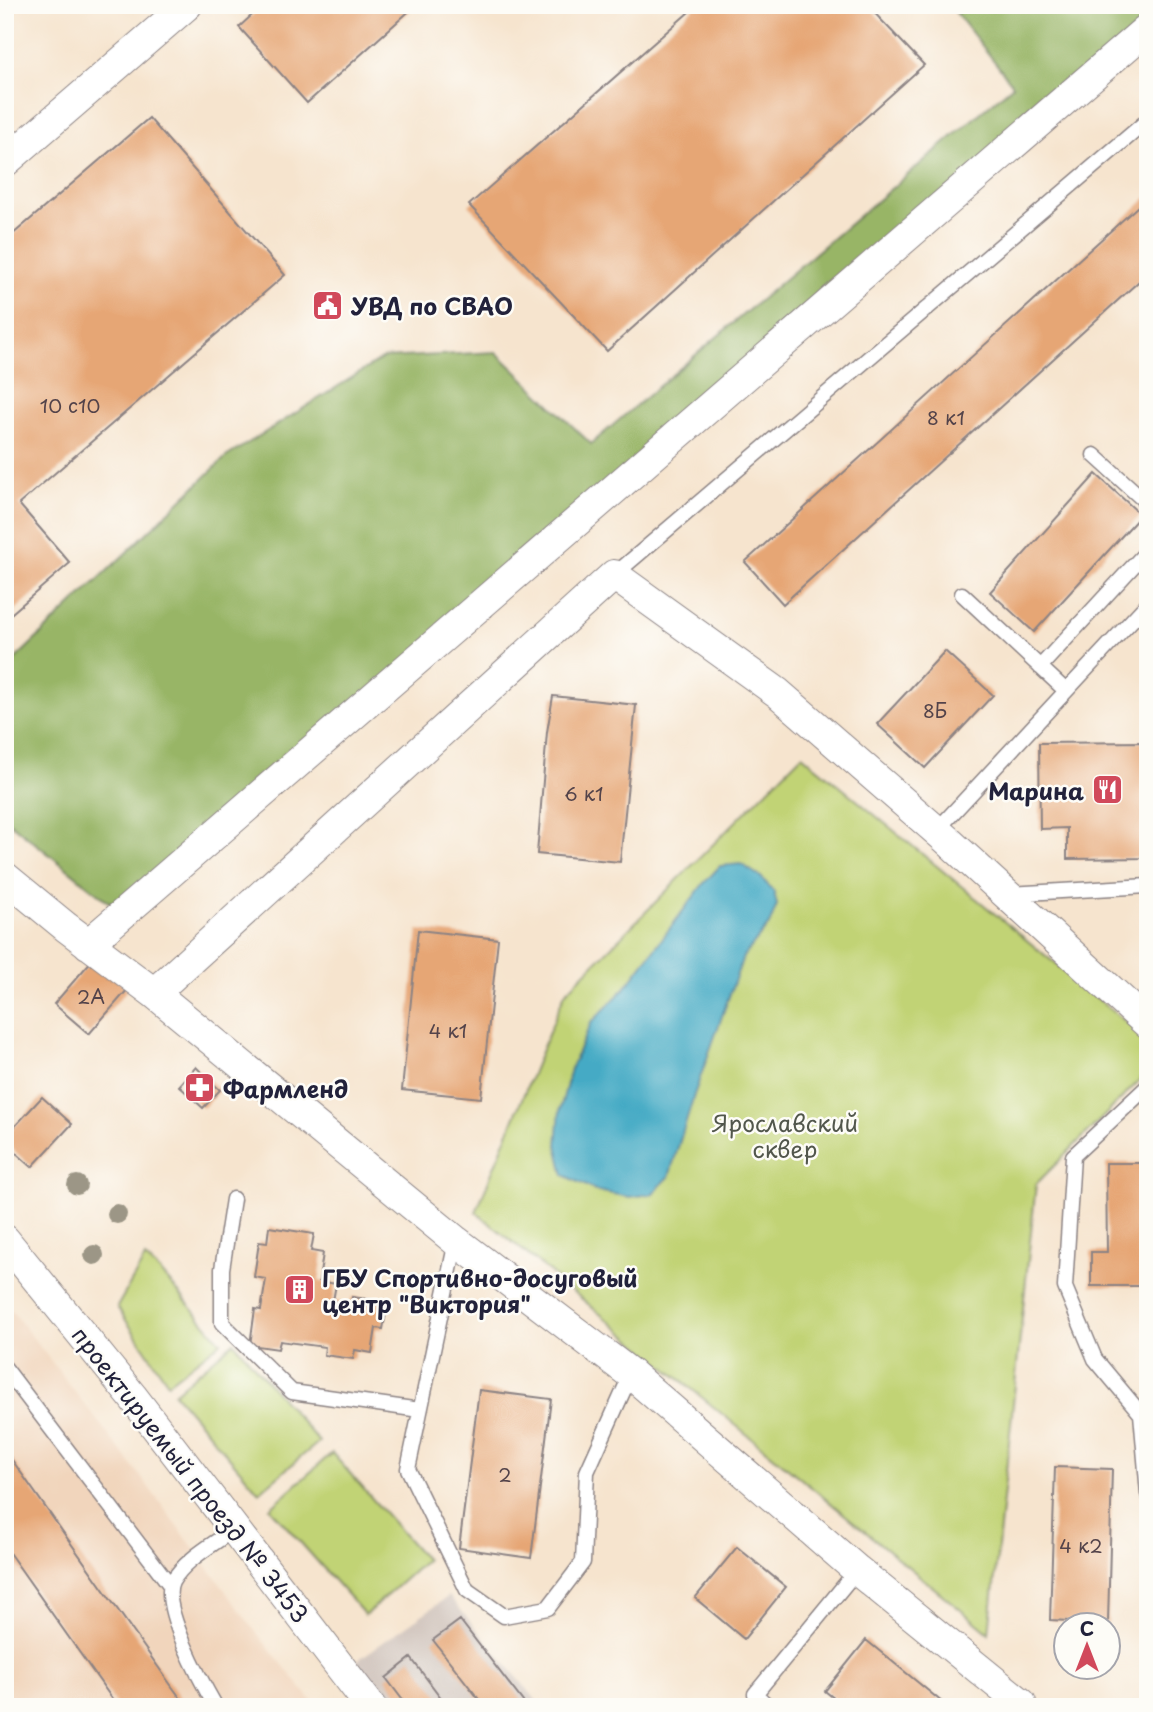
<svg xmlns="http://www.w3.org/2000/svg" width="1153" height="1712" font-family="'Playpen Sans',sans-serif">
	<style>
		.built { fill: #f1d5bc }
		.industrial { fill: #cec1b9 }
		.green { fill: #c1d375; stroke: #727a58; stroke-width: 2 }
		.forest { fill: #98b566; stroke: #5d6c50; stroke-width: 2 }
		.water { fill: #45aac5; stroke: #346680; stroke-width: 2 }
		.building { fill: #e6a675 }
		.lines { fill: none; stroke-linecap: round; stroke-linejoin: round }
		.service-casing { stroke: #8c8384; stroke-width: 17 }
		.minor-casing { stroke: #8c8384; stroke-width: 32 }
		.service { stroke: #fff; stroke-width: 14 }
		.minor { stroke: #fff; stroke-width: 30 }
		.tree { fill: #9c9686 }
		.labels { text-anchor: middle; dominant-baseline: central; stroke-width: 5; stroke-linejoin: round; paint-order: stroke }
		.number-label { font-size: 19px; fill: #53434a }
		.poi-label { font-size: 23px; font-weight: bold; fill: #22223b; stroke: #fdfcf7; text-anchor: start }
		.park-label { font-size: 23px; fill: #52574c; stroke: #fdfcf7 }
		.street-label { font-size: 23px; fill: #22223b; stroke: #fdfcf7 }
	</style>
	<rect width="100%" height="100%" fill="#fdfcf7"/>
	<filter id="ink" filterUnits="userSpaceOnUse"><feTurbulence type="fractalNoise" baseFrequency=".0143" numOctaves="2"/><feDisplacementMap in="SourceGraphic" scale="14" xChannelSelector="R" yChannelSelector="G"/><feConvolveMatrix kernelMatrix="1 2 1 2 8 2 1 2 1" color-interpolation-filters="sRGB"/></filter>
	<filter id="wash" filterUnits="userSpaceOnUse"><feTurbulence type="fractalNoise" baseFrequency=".00686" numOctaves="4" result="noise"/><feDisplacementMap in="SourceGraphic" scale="28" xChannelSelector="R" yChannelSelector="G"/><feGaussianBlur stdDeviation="1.57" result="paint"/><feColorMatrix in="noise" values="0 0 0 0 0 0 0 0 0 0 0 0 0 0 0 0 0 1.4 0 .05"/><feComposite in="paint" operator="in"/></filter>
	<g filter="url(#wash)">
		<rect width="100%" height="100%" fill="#f6e4ce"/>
		<path class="built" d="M5,1302L138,1473L255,1631L317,1707H5Z"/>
		<path class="industrial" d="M449,1596L542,1707H390L355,1662Z"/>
		<path class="green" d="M802,755L1148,1040V1072L1036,1184L989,1633L476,1212L565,993Z
			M145,1258L160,1271L221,1342L168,1383L117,1307Z
			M234,1342L319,1442L259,1492L174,1393Z
			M332,1453L426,1560L365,1615L270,1508Z"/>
		<path class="forest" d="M950,5H1148V12L1138,26L165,873L110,903L5,819L7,667L226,457L383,358L496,352L591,444L1013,85Z"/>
		<path class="water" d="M741,864L761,877L774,892L777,905L769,925L743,957L694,1095L669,1177L652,1194L629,1197L597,1191L564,1175L557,1145L560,1110L572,1065L591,1023L625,988L704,883L720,866Z"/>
		<g id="blocks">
			<path class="building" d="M263,5H416L307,103L239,27Z
				M697,5H867L924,65L607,351L469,205Z
				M149,118L285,275L19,504L70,563L5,619V241Z
				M1148,197V273L783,604L745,562Z
				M1096,474L1141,515L1034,632L990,592Z
				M945,651L993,695L925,768L877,724Z
				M553,696L636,705L620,862L537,854L547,732Z
				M1148,742V858L1067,859V828L1040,829L1039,743Z
				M418,930L498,939L481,1098L402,1090Z
				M93,959L128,989L89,1034L54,1004Z
				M196,1067L220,1090L203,1108L179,1086Z
				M42,1097L72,1124L32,1167L5,1143V1137Z
				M1106,1163H1148V1286H1091V1252H1107Z
				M269,1227L314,1234L311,1251L323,1253L319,1281L336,1284L333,1301L351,1305L352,1297L388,1302L383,1329L376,1328L372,1353L355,1350L353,1359L324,1355L325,1347L280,1341L278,1349L250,1345L255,1309L261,1310L266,1279L254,1277L259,1242L267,1243Z
				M479,1390L551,1399L531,1558L459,1548Z
				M5,1450L173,1688L187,1707H118L5,1547Z
				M1055,1467L1112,1469L1108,1623L1050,1620Z
				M737,1547L786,1587L744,1639L695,1598Z
				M460,1620L527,1707H485L433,1640Z
				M866,1640L948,1707H845L825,1691Z
				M411,1658L448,1707H408L386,1678Z"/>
		</g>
	</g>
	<g filter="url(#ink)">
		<use href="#blocks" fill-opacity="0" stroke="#8c8384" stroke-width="2"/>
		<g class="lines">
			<defs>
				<path id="service" d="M1094,455L1148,504
					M614,575L1148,120
					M962,594L1066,691
					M1040,667L1148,550
					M936,831L1148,603
					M1009,894L1148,886
					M1148,1086L1073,1156L1065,1287L1095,1359L1141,1414L1148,1494
					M233,1199L222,1269V1323L292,1392L420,1410
					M456,1241L408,1469L467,1590L504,1616L548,1608L583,1562L587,1472L631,1374
					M5,1368L170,1585
					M216,1707C202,1683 160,1606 172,1582C184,1560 214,1544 234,1529
					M769,1707L755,1694L857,1570"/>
				<path id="minor" d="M5,162L187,5
					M5,877L66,927L154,993L456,1241L631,1374L857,1570L1021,1703
					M88,944L1148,28
					M154,993L614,575L778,693L946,839L1148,1024
					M5,1240L132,1396L371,1707"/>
			</defs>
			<use href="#service" class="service-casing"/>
			<use href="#minor" class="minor-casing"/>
			<use href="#service" class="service"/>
			<use href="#minor" class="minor"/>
		</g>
		<g class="tree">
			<circle cx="77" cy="1185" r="10"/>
			<circle cx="117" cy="1214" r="10"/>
			<circle cx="94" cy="1255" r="10"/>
		</g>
	</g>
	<defs>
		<symbol id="civic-square" viewBox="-11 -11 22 22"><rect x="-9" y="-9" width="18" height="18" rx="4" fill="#d1495b" stroke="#fdfcf7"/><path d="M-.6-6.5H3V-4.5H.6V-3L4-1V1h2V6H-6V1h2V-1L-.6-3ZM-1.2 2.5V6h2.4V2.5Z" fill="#fff"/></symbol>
		<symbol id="restaurant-square" viewBox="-11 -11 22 22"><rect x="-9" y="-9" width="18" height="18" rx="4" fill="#d1495b" stroke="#fdfcf7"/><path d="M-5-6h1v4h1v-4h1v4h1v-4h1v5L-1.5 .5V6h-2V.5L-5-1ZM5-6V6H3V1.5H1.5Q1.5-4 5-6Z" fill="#fff"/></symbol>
		<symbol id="pharmacy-square" viewBox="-11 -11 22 22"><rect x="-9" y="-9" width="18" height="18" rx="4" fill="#d1495b" stroke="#fdfcf7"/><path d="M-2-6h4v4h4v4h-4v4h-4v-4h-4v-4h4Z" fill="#fff"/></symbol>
		<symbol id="building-square" viewBox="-11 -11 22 22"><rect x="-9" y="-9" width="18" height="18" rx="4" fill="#d1495b" stroke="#fdfcf7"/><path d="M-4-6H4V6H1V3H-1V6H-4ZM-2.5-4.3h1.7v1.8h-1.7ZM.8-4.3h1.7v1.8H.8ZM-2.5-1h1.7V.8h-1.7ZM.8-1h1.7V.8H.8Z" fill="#fff"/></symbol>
	</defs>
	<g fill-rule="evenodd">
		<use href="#civic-square" x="310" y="288" width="35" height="35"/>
		<use href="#restaurant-square" x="1090" y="772" width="35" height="35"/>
		<use href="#pharmacy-square" x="182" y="1070" width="35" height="35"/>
		<use href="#building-square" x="282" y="1272" width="35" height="35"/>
	</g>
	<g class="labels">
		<g class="number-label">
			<text x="70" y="405">10 с10</text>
			<text x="946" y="417">8 к1</text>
			<text x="935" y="710">8Б</text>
			<text x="584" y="793">6 к1</text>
			<text x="91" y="996">2А</text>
			<text x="448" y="1030">4 к1</text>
			<text x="505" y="1474">2</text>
			<text x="1081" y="1545">4 к2</text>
		</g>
		<g class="poi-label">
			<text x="351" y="305">УВД по СВАО</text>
			<text x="1084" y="790" text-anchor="end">Марина</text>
			<text x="223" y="1088">Фармленд</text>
			<text x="322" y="1277">ГБУ Спортивно-досуговый<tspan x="322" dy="26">центр "Виктория"</tspan></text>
		</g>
		<g class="park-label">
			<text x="785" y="1122">Ярославский<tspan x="785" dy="26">сквер</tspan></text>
		</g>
		<g class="street-label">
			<text transform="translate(191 1474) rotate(52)">проектируемый проезд № 3453</text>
		</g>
	</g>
	<rect width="1153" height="1712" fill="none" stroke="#fdfcf7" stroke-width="28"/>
	<g transform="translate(1087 1646)"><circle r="33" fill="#fdfcf7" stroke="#a5a5ac" stroke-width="2"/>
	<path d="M0-5L12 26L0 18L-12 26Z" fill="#d1495b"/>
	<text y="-10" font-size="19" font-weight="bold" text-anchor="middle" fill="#22223b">С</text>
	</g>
</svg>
